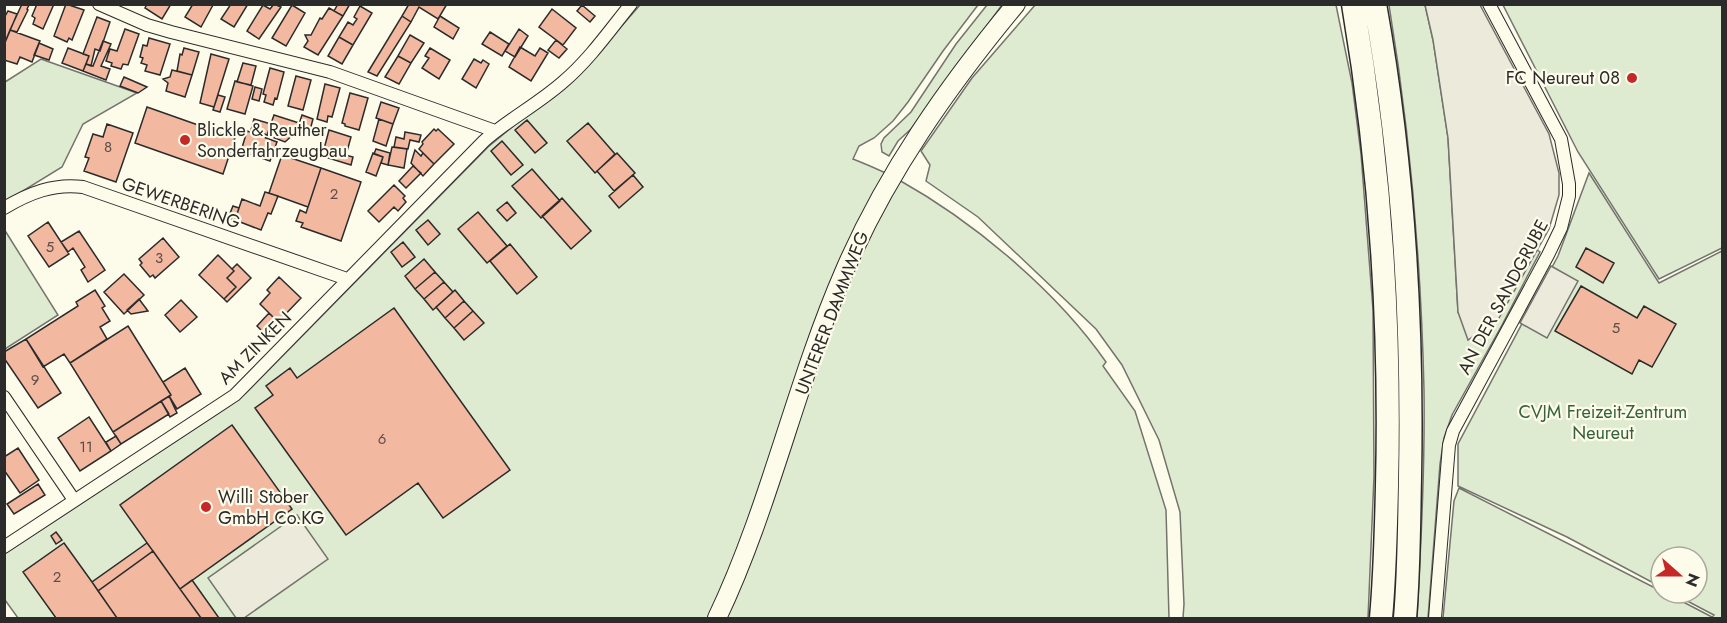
<svg xmlns="http://www.w3.org/2000/svg" width="1727" height="623" font-family="Jost,sans-serif">
	<style>
		.green { fill: #deebd1; stroke: #74746e; stroke-width: 1.5 }
		.parking { fill: #eceadb; stroke: #74746e; stroke-width: 1.5 }
		.building { fill: #f2b8a0; stroke: #2b2b2b; stroke-width: 1.5 }
		.lines { fill: none; stroke-linecap: round; stroke-linejoin: round }
		.street-casing { stroke: #2b2b2b; stroke-width: 14 }
		.secondary-casing { stroke: #2b2b2b; stroke-width: 20 }
		.highway-casing { stroke: #2b2b2b; stroke-width: 25 }
		.street { stroke: #fdfbea; stroke-width: 12 }
		.secondary { stroke: #fdfbea; stroke-width: 18 }
		.highway { stroke: #fdfbea; stroke-width: 22 }
		.poi-dot { fill: #c62828; stroke: #fdfbea; stroke-width: 2 }
		.labels { text-anchor: middle; dominant-baseline: central; stroke-width: 4.5; stroke-linejoin: round; paint-order: stroke }
		.number-label { font-size: 15px; fill: #5d4e48 }
		.poi-label { font-size: 18px; fill: #2b2b2b; stroke: #fdfbea; text-anchor: start }
		.street-label { font-size: 18px; fill: #2b2b2b; stroke: #fdfbea }
		.park-label { font-size: 18px; fill: #34623c; stroke: #fdfbea }
	</style>
	<rect width="100%" height="100%" fill="#fdfbea"/>
	<path class="green" d="M1036,4L1336,5L1352,83L1361,154L1373,310L1374,476L1368,618H1183L1184,604L1180,512L1159,440L1122,365L1096,329L978,217L926,181L930,165L921,151L972,78Z
		M640,5H978L943,51L908,102L893,121L874,138L859,146L853,159C868,165 885,172 899,180C974,222 1057,291 1106,362L1103,366L1135,411L1166,510L1169,618H18L5,600L4,554L228,407L246,393L488,147L590,62Z
		M987,5H1002L911,129L898,141L889,156L882,152L881,144L884,138L911,112L956,44Z
		M1389,5H1425L1433,40L1448,138L1458,312L1537,250L1540,252L1502,325L1452,415L1444,438L1440,464L1428,618H1417C1421,543 1425,466 1424,390C1421,261 1410,132 1389,5Z
		M1503,5H1722V248L1659,279L1578,152Z
		M41,59L137,93L83,124L62,167L5,202V82Z
		M1589,173L1659,283L1722,251V618H1443L1454,501L1459,488L1661,591V593H1666L1712,617L1714,615L1672,593H1697V557H1661V587L1567,537L1458,486V444L1558,256Z
		M4,229L58,315L5,349H4Z"/>
	<path class="parking" d="M1425,5H1480L1549,134L1559,173V195L1549,229L1499,318L1468,340L1458,312L1448,138L1433,40Z
		M1551,266L1578,281L1547,338L1520,323Z
		M297,515L328,559L244,618H236L208,578Z"/>
	<path class="building" d="M22,4L29,5L27,9L28,10L17,32L10,30Z
		M37,4H54L43,29L33,24L35,18L32,16Z
		M66,4L84,10L72,40L69,38L67,42L54,36Z
		M147,4H171L162,19L145,8Z
		M193,4L213,5L201,27L185,17Z
		M231,4H248L234,27L221,19Z
		M274,4L281,7L259,39L247,31L263,5L270,9Z
		M338,4H350L343,16L334,11Z
		M409,4H447L438,19L419,7L411,22L402,16Z
		M292,5L305,13L286,46L272,38Z
		M582,5L595,16L590,22L577,11Z
		M360,6L372,13L353,45L339,37L348,22L353,25L357,19L354,17Z
		M329,8L343,16L318,55L304,47L308,41L305,35H311L320,18L322,19Z
		M552,9L576,28L563,45L539,27Z
		M8,11L17,14L4,45V18Z
		M402,16L411,22L377,76L368,72Z
		M440,16L459,28L453,39L434,27Z
		M97,17L110,22L100,51L95,49L91,66L86,64L89,56L83,54Z
		M125,29L139,34L128,65L123,64L121,69L111,66L112,63L106,61L110,49L117,51Z
		M519,29L528,36L515,57L505,51Z
		M10,30L40,41L32,62L20,57L17,64L4,60V45Z
		M490,32L509,44L502,56L482,44Z
		M410,35L424,43L411,63L398,56Z
		M339,37L353,45L342,64L328,56Z
		M149,38L170,44L160,75L145,71L147,65L141,63L143,58L140,57L143,45L147,46Z
		M556,40L567,49L559,58L548,50Z
		M103,41L111,44L101,66L110,69L106,80L83,71L86,64L93,66Z
		M39,43L53,49L49,60L34,55Z
		M520,47L535,56L540,48L548,53L531,81L509,67Z
		M68,48L89,56L83,71L62,63Z
		M184,48L199,52L192,75L177,71L180,54L182,55Z
		M430,48L450,60L439,79L422,68L429,58L425,56Z
		M211,54L229,59L214,107L200,103Z
		M398,56L411,63L399,84L385,77Z
		M474,59L481,63L483,60L489,64L476,88L462,79Z
		M243,63L256,66L251,85L237,82Z
		M270,68L284,72L277,99L275,98L273,105L264,102L266,95L263,94Z
		M172,70L192,75L185,97L166,91L168,83L163,79L170,77Z
		M296,76L311,80L303,110L288,106Z
		M124,77L147,87L138,93L120,86Z
		M235,81L253,86L245,114L227,109Z
		M325,84L340,88L332,117L328,116L327,122L317,119Z
		M255,87L262,89L259,101L252,99Z
		M350,93L368,98L359,130L345,126V124L342,123Z
		M218,95L225,97L220,112L213,110Z
		M381,102L399,108L393,124L376,118Z
		M147,107L235,138L223,174L135,143Z
		M274,115L299,123L296,132L285,142L267,135Z
		M302,115L313,119L309,134L297,130Z
		M254,119L271,124L267,135L251,130Z
		M379,119L393,124L386,146L373,141Z
		M527,120L547,143L535,153L515,130Z
		M588,123L615,154L595,173L567,141Z
		M107,124L133,133L116,182L84,171L89,158L85,157L93,134L103,137Z
		M434,129L436,131L438,129L454,144L434,164L419,149L423,144L422,142Z
		M329,130L351,137L346,155L324,149Z
		M247,131L277,142L270,161L241,151Z
		M405,132L421,135L419,142L410,140L408,149L394,147L396,137L404,139Z
		M502,141L523,165L511,175L491,151Z
		M392,147L407,149L404,168L388,165Z
		M376,149L390,153L388,165L381,163L383,157L374,154Z
		M415,150L421,156L423,153L434,164L423,176L411,163Z
		M334,152L353,157L351,165L328,158Z
		M373,153L383,157L376,176L366,172Z
		M617,153L635,173L614,191L597,171Z
		M282,155L321,168L308,207L269,193Z
		M413,166L421,173L406,188L399,181Z
		M321,168L361,182L341,241L301,227L303,223L296,221L300,210L306,213Z
		M532,169L560,201L541,218L512,186Z
		M633,175L643,187L619,208L609,196Z
		M394,185L405,196L403,198L406,202L398,211L394,207L379,222L368,211Z
		M265,192L278,196L271,214L268,213L261,230L235,220L242,199L260,206Z
		M562,198L591,231L571,249L542,216Z
		M507,202L516,213L507,221L497,210Z
		M233,206L239,208L235,220L228,218Z
		M478,212L507,246L487,263L458,229Z
		M428,220L440,234L428,245L416,230Z
		M48,222L69,254L49,267L28,236Z
		M79,231L105,270L88,282L81,270L85,267L73,248L68,252L61,242Z
		M163,238L179,257L155,278L153,275L150,277L140,265L142,263L139,259Z
		M403,242L415,257L402,267L391,252Z
		M510,244L537,277L517,294L490,261Z
		M1586,248L1614,263L1603,283L1576,267Z
		M218,255L234,271L227,278L236,287L224,299L199,275Z
		M424,259L435,272L415,289L405,276Z
		M237,264L251,278L227,302L224,299L236,287L227,278L234,271L232,269Z
		M435,272L444,282L424,299L415,289Z
		M124,274L144,295L124,314L104,292Z
		M279,277L301,298L278,322L260,304L270,293L267,290Z
		M444,282L453,292L433,310L424,299Z
		M1581,286L1637,318L1644,306L1676,324L1652,367L1639,360L1632,374L1555,331Z
		M95,290L105,306L102,308L110,321L100,327L107,339L70,363L64,354L43,367L26,339L78,306L76,302Z
		M455,290L464,301L445,318L436,307Z
		M139,299L148,311L131,314L127,310Z
		M181,300L197,317L180,332L165,315Z
		M464,301L473,311L454,328L445,318Z
		M394,308L510,470L443,518L418,483L346,535L255,408L273,395L266,386L290,368L297,378Z
		M473,311L484,323L464,340L454,328Z
		M269,313L278,322L266,335L257,326Z
		M128,326L171,395L113,432L70,363Z
		M26,339L61,393L38,408L4,358V352Z
		M185,368L201,394L177,409L169,396L171,395L163,382Z
		M169,396L177,413L170,417L161,401Z
		M161,401L169,414L121,444L113,432Z
		M89,417L111,451L80,471L58,438Z
		M232,425L292,509L180,589L120,505Z
		M116,436L121,444L111,451L106,442Z
		M18,448L39,480L20,493L4,470V457Z
		M38,484L45,495L14,514L7,504Z
		M56,532L62,540L56,544L51,536Z
		M64,543L92,582L117,618H56L23,572Z
		M147,543L153,551L98,591L92,582Z
		M153,551L180,589L201,618H117L98,591Z
		M192,580L219,618H201L180,589Z"/>
	<g class="lines">
		<defs>
			<path id="street" d="M99,4L147,25L171,32L330,72L495,131
				M4,208C29,193 54,183 83,187L347,279
				M4,397L74,500
				M4,547L235,395L484,141C509,119 538,104 563,82C589,60 610,30 631,4
				M1435,618L1449,445L1453,431L1548,255L1561,228L1569,196V184L1561,139L1489,4"/>
			<path id="secondary" d="M717,618C770,507 795,385 844,272C886,174 948,86 1016,4"/>
			<path id="highway" d="M1353,4C1380,163 1391,325 1387,486C1386,530 1385,575 1381,618
				M1375,4C1403,160 1413,319 1410,477C1409,524 1409,572 1405,618"/>
		</defs>
		<use href="#street" class="street-casing"/>
		<use href="#secondary" class="secondary-casing"/>
		<use href="#highway" class="highway-casing"/>
		<use href="#street" class="street"/>
		<use href="#secondary" class="secondary"/>
		<use href="#highway" class="highway"/>
	</g>
	<g class="poi-dot">
		<circle cx="1632" cy="78" r="6"/>
		<circle cx="185" cy="140" r="6"/>
		<circle cx="206" cy="507" r="6"/>
	</g>
	<g class="labels">
		<g class="number-label">
			<text x="108" y="147">8</text>
			<text x="334" y="194">2</text>
			<text x="50" y="247">5</text>
			<text x="159" y="258">3</text>
			<text x="1616" y="328">5</text>
			<text x="35" y="380">9</text>
			<text x="382" y="439">6</text>
			<text x="86" y="447">11</text>
			<text x="57" y="577">2</text>
		</g>
		<g class="poi-label">
			<text x="1620" y="78" text-anchor="end">FC Neureut 08</text>
			<text x="197" y="130">Blickle &amp; Reuther<tspan x="197" dy="21">Sonderfahrzeugbau</tspan></text>
			<text x="218" y="497">Willi Stober<tspan x="218" dy="21">GmbH Co.KG</tspan></text>
		</g>
		<g class="street-label">
			<text transform="translate(181 203) rotate(19)">GEWERBERING</text>
			<text transform="translate(1503 297) rotate(-62)">AN DER SANDGRUBE</text>
			<text transform="translate(832 313) rotate(-69)">UNTERER DAMMWEG</text>
			<text transform="translate(255 348) rotate(-45)">AM ZINKEN</text>
		</g>
		<g class="park-label">
			<text x="1603" y="412">CVJM Freizeit-Zentrum<tspan x="1603" dy="21">Neureut</tspan></text>
		</g>
	</g>
	<rect width="1727" height="623" fill="none" stroke="#2b2b2b" stroke-width="12"/>
	<g transform="translate(1679 575) rotate(111)"><circle r="28" fill="#fdfbea" stroke="#a9a89e" stroke-width="1.5"/>
	<path d="M0-4.5L10 22L0 15L-10 22Z" fill="#c62828"/>
	<text y="-9" font-size="16" font-weight="bold" text-anchor="middle" fill="#2b2b2b">N</text>
	</g>
</svg>
